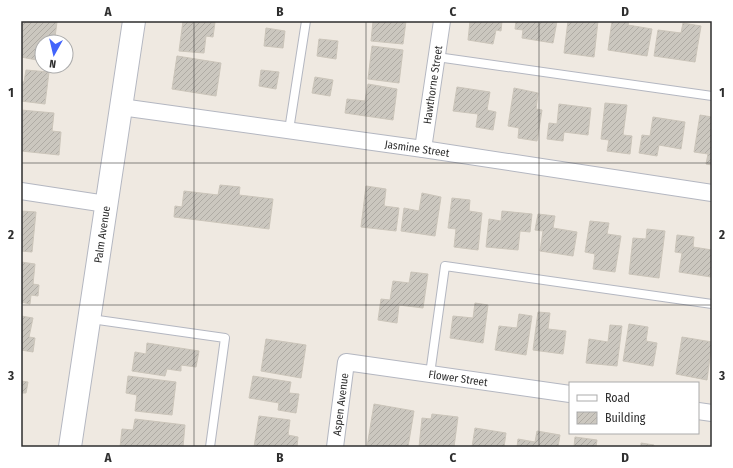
<svg xmlns="http://www.w3.org/2000/svg" width="733" height="468" font-family="'Fira Sans Condensed',sans-serif">
	<style>
		.building { fill: url(#building-hatch); stroke: #cbc5ba }
		.lines { fill: none; stroke-linecap: round; stroke-linejoin: round }
		.lane-casing { stroke: #b4b7c1; stroke-width: 10 }
		.street-casing { stroke: #b4b7c1; stroke-width: 18 }
		.secondary-casing { stroke: #b4b7c1; stroke-width: 24 }
		.lane { stroke: #fff; stroke-width: 8 }
		.street { stroke: #fff; stroke-width: 16 }
		.secondary { stroke: #fff; stroke-width: 22 }
		.grid { fill: none; stroke: #2e2e2e; stroke-width: 1; stroke-opacity: 0.55 }
		.labels { text-anchor: middle; dominant-baseline: central; stroke-width: 3.5; stroke-linejoin: round; paint-order: stroke }
		.street-label { font-size: 11px; fill: #2e2e2e; stroke: #fff }
		.neatline { fill: none; stroke: #2e2e2e; stroke-width: 1.5 }
		.grid-label { font-size: 13px; text-anchor: middle; font-weight: bold; fill: #2e2e2e }
	</style>
	<defs>
		<pattern id="building-hatch" width="6" height="6" patternUnits="userSpaceOnUse"><rect width="6" height="6" fill="#cbc7bf"/><path d="M-1 1l2-2M0 6l6-6M5 7l2-2" fill="none" stroke="#afaba4"/></pattern>
	</defs>
	<rect width="100%" height="100%" fill="#efe9e1"/>
	<path class="building" d="M21,21L57,22L55,37H59L58,42H42V61L21,57Z
		M183,21L215,22L213,37L206,36L204,53L179,51Z
		M373,21H406L403,44L371,41Z
		M470,21H502L501,31L496,30L493,44L468,40Z
		M516,21H557L553,43L522,38L523,30L515,29Z
		M568,21H598L594,57L564,53Z
		M612,21H629L628,25L652,29L647,56L608,50Z
		M683,23L701,26L695,62L654,56L658,30L681,33Z
		M266,28L285,31L283,48L264,46Z
		M319,39L338,41L336,59L317,56Z
		M372,46L403,50L399,83L368,79Z
		M177,56L221,63L216,96L172,89Z
		M26,70L49,72L45,104L21,101V82H24Z
		M261,70L279,72L276,89L259,86Z
		M315,77L333,80L330,96L312,93Z
		M368,84L397,89L393,120L345,113L347,99L365,101Z
		M457,87L490,92L487,110L496,112L493,130L476,127L478,114L453,111Z
		M514,88L538,93L536,109L542,110L537,141L518,138L519,128L508,126Z
		M605,103L627,105L623,135L632,136L630,154L607,151L609,140L601,139Z
		M559,104L591,108L588,135L564,132L563,141L547,139L549,123L557,124Z
		M21,110L54,113L52,131L61,132L59,155L21,151Z
		M700,115L712,117V165L706,164L708,154L694,152Z
		M653,117L685,122L681,149L659,145L657,156L639,153L642,135L650,136Z
		M220,185L240,187L239,195L273,199L269,229L174,217L175,206L182,207L184,191L218,195Z
		M366,186L386,189L384,206L399,208L396,231L361,227Z
		M422,193L441,197L435,236L401,231L404,208L419,211Z
		M452,198L470,200L469,211L482,213L478,250L454,247L456,229L448,228Z
		M21,211L36,212L32,252L21,251Z
		M502,211L532,214L530,232L520,231L518,250L486,247L489,219L501,221Z
		M538,214L555,216L553,228L577,232L573,256L540,251L543,231L535,230Z
		M590,221L609,223L607,234L621,236L615,272L593,269L595,254L585,252Z
		M647,229L665,231L659,278L629,274L633,238L646,239Z
		M677,235L694,237L693,247L712,250L711,277L679,272L682,253L675,252Z
		M21,262L35,264L33,284L39,285L38,296L31,295L30,304L21,302Z
		M411,272L428,274L423,308L399,305L397,323L378,320L381,299L390,300L393,281L409,283Z
		M475,303L488,305L483,343L450,338L453,316L473,318Z
		M538,312L550,313L548,329L566,331L563,354L533,350Z
		M519,314L532,316L526,355L495,350L499,326L517,328Z
		M21,316L33,318L29,337L35,338L33,352L21,350Z
		M629,324L648,327L646,341L657,343L653,366L623,361Z
		M610,325L622,326L617,366L586,363L589,339L608,342Z
		M682,337L712,342L707,380L676,374Z
		M266,339L306,345L301,378L261,371Z
		M147,343L199,351L196,367L181,365V371L167,369L165,376L132,371L135,352L146,354Z
		M128,376L176,382L172,415L135,411L137,395L126,393Z
		M253,376L291,382L289,393L299,394L296,413L278,410L279,403L249,398Z
		M21,381L28,382L26,393H21Z
		M374,404L414,411L408,447H367Z
		M432,414L458,417L454,447H419L422,418L431,419Z
		M259,416L290,420L288,435L298,437L297,447H254Z
		M135,419L185,425L183,447H120L122,429L133,430Z
		M475,428L506,433L504,447H472Z
		M537,431L560,435L558,447H517L518,439L535,442Z
		M575,437L597,440L596,447H574Z
		M641,443L654,445V447H641Z"/>
	<g class="lines">
		<defs>
			<path id="lane" d="M437,57L712,96
				M289,130L306,21
				M91,319L225,338L210,447
				M430,374L445,266L712,304"/>
			<g id="street">
				<path id="s1" d="M121,107L423,149L712,193"/>
				<path id="s2" d="M423,149L442,21"/>
				<path d="M21,191L106,204"/>
				<path d="M698,411L712,413"/>
				<path id="s3" d="M335,447L346,362L570,394"/>
			</g>
			<g id="secondary">
				<path id="s4" d="M70,447L134,21"/>
			</g>
		</defs>
		<use href="#lane" class="lane-casing"/>
		<use href="#street" class="street-casing"/>
		<use href="#secondary" class="secondary-casing"/>
		<use href="#lane" class="lane"/>
		<use href="#street" class="street"/>
		<use href="#secondary" class="secondary"/>
	</g>
	<path class="grid" d="M194,21V447M366,21V447M539,21V447M21,163H712M21,305H712"/>
	<g class="labels">
		<g class="street-label">
			<text stroke="none"><textPath href="#s2" startOffset="65">Hawthorne Street</textPath></text>
			<text stroke="none"><textPath href="#s1" startOffset="299">Jasmine Street</textPath></text>
			<text stroke="none"><textPath href="#s4" startOffset="215">Palm Avenue</textPath></text>
			<text stroke="none"><textPath href="#s3" startOffset="199">Flower Street</textPath></text>
			<text stroke="none"><textPath href="#s3" startOffset="43">Aspen Avenue</textPath></text>
		</g>
	</g>
	<rect width="733" height="468" fill="none" stroke="#ffffff" stroke-width="44"/>
	<rect x="569" y="382" width="130" height="52" fill="#ffffff" stroke="#ababab"/>
	<rect x="577" y="395" width="20" height="6" fill="#ffffff" stroke="#ababab"/>
	<text x="605" y="402" font-size="12" fill="#2e2e2e">Road</text>
	<rect x="577" y="412" width="20" height="12" fill="url(#building-hatch)" stroke="#ababab"/>
	<text x="605" y="422" font-size="12" fill="#2e2e2e">Building</text>
	<g transform="translate(54 54) rotate(188)"><circle r="19" fill="#ffffff" stroke="#ababab"/>
	<path d="M0-3L7 15L0 10L-7 15Z" fill="#4264fb"/>
	<text y="-6" font-size="11" font-weight="bold" text-anchor="middle" fill="#2e2e2e">N</text>
	</g>
	<rect x="22" y="22" width="689" height="424" class="neatline"/>
	<g class="grid-label">
		<text x="108" y="16">A</text>
		<text x="280" y="16">B</text>
		<text x="453" y="16">C</text>
		<text x="625" y="16">D</text>
		<text x="11" y="97">1</text>
		<text x="722" y="97">1</text>
		<text x="11" y="239">2</text>
		<text x="722" y="239">2</text>
		<text x="11" y="380">3</text>
		<text x="722" y="380">3</text>
		<text x="108" y="462">A</text>
		<text x="280" y="462">B</text>
		<text x="453" y="462">C</text>
		<text x="625" y="462">D</text>
	</g>
</svg>
